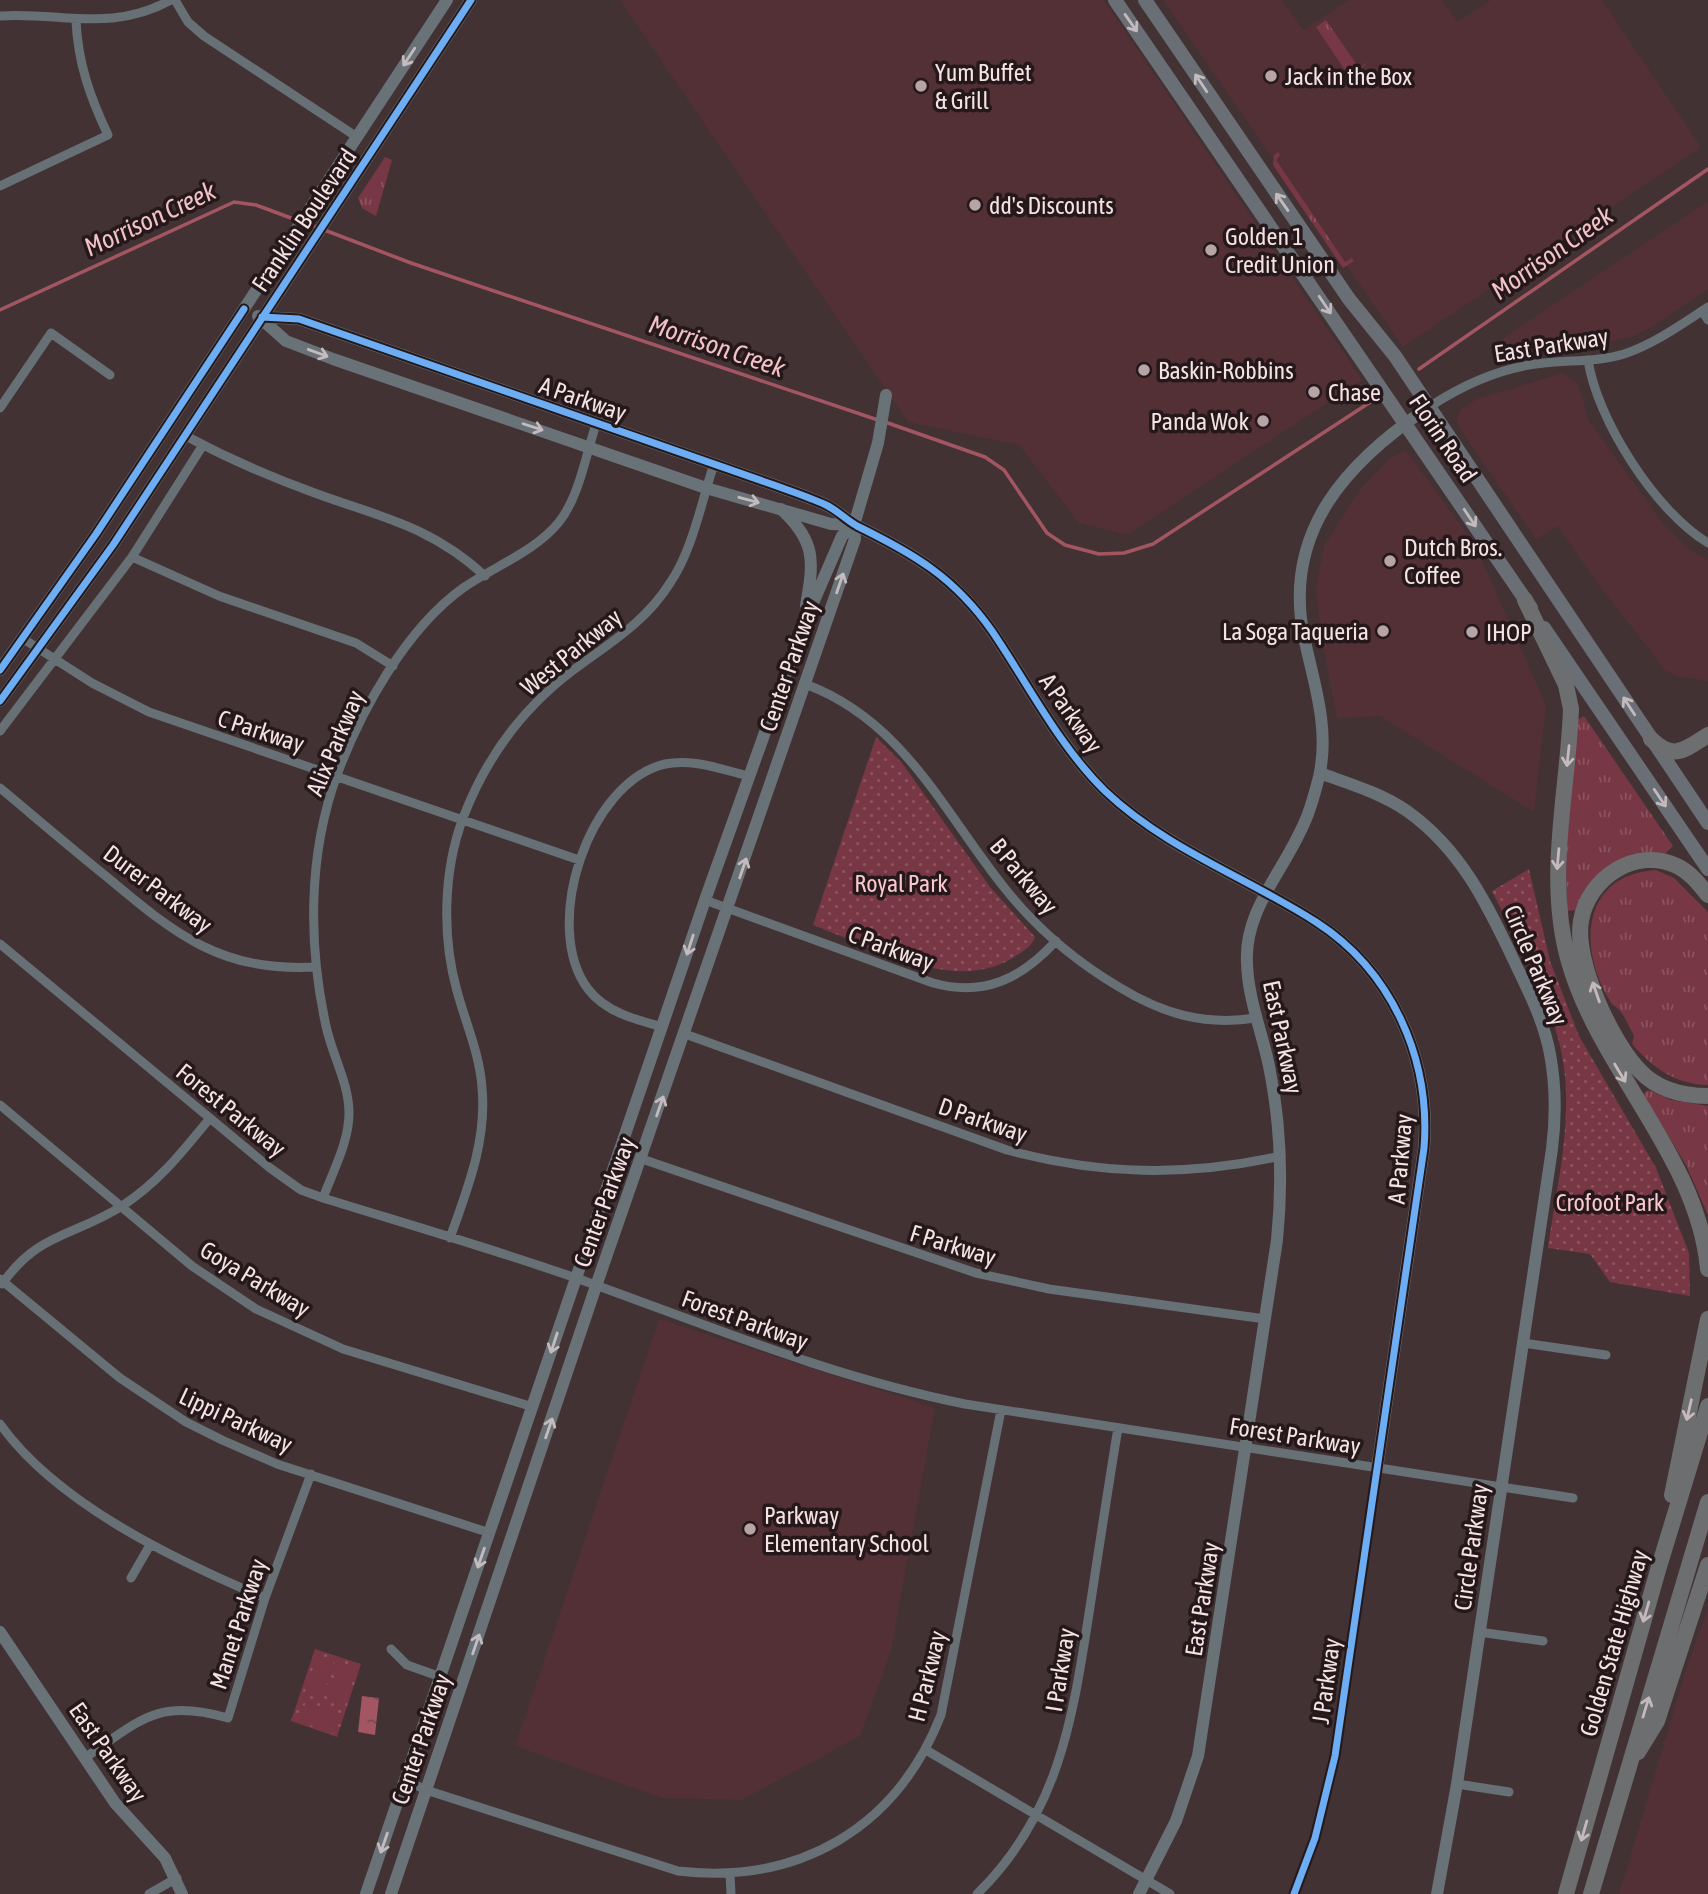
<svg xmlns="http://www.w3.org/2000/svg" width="1708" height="1894" font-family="'Asap Condensed',sans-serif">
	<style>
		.built { fill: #523036 }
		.grass { fill: url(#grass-tufts) }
		.park { fill: url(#park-dots) }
		.garden { fill: #783744 }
		.water { fill: url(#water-ripples) }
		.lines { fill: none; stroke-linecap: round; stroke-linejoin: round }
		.stream { stroke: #a35562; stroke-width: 3.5 }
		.street { stroke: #677075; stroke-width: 9 }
		.secondary { stroke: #697277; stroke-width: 12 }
		.primary { stroke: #696f75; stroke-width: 14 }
		.highway { stroke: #6c6e70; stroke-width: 16 }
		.cycleway-casing { stroke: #25181a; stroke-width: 11 }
		.cycleway { stroke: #6dadf4; stroke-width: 7 }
		.oneway { stroke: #c4babd }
		.oneway2 { stroke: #c4bbbe }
		.oneway3 { stroke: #c5b9bb }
		.poi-dot { fill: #b6a4a6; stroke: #25181a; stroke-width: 2.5 }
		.labels { text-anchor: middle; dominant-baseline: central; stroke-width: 7; stroke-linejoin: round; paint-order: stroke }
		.poi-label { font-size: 24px; fill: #f5e2e4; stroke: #25181a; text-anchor: start }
		.street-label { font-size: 24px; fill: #f5e2e4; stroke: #25181a }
		.park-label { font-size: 24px; fill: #f9c8ce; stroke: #25181a }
		.water-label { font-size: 26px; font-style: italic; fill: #f3c2c8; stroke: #25181a }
	</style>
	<defs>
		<pattern id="grass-tufts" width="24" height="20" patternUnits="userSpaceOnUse" patternTransform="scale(1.75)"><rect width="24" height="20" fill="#783744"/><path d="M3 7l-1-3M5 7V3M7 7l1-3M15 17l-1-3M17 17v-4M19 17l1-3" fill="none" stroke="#8c545f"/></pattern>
		<pattern id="park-dots" width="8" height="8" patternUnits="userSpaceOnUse" patternTransform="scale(1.75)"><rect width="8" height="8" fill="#783744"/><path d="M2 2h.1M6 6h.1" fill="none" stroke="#8c545f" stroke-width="1.8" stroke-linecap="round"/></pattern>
		<pattern id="water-ripples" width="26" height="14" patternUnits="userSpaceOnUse" patternTransform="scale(1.75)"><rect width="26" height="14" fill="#a35562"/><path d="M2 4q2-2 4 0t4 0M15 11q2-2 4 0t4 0" fill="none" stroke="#764c53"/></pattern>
	</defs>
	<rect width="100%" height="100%" fill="#423234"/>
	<path class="built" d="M620,0H1104L1362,380L1127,535L1079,523L1019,445L908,422Z
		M1163,0H1282L1303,30L1349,0H1442L1457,22L1491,0H1602L1701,147L1403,347Z
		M1708,201V289L1652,327L1632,337L1588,346L1511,350L1502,339Z
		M1563,373L1578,383L1589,421L1664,525L1690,550L1708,560V681L1676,676L1665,670L1593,577L1558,526L1536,539L1458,426L1457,418L1461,409L1477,399Z
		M1406,450L1475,545L1546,705L1534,812L1380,716L1337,718L1321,636L1316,589L1324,546L1361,488L1389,459Z
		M659,1319L935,1408L891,1651L860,1736L742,1800L662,1798L515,1746Z
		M1708,1609V1894H1619L1685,1673Z"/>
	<path class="grass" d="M1326,20L1359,68L1368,62L1351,79L1316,27Z
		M1278,152L1280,155L1276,160L1345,262L1352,258L1354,261L1343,268L1273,165L1274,155Z
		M385,157L392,160L376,216L362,208L358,198Z
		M1584,716L1673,846L1664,855C1620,861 1593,862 1576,910L1567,911L1566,858L1576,721Z
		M1656,870L1674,878L1708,912V1085C1675,1084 1653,1068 1632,1044L1634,1036C1630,1028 1626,1019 1621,1012C1618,1007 1612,1006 1610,1001C1577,948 1582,874 1656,870Z
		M1649,1090L1671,1100L1708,1106V1215L1686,1165L1643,1094Z"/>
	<path class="park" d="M876,737L902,763L990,887L1035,937C1032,947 1020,953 1011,959C952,993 871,947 813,925Z
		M1529,869L1550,961L1579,1036L1656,1168L1689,1253L1690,1296L1610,1282L1590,1254L1548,1248C1556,1189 1572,1128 1564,1068C1557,1009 1518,944 1492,891Z
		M315,1649L361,1664L337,1737L291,1721Z"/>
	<path class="garden" d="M317,1656L334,1661L322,1697L305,1692Z
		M340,1664L356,1669L345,1705L328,1700Z
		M306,1702L341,1714L334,1734L299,1721Z"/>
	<path class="water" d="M362,1696L379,1698L375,1735L358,1732Z"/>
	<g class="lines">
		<path class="stream" d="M306,223L411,263L878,420
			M0,310L234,202L256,205L299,221
			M1419,369L1708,169
			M885,422L985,457L1004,470L1047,533L1065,545L1099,554L1124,553L1153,544L1372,401"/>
		<path class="street" d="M175,0L188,22L204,36L357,137
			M0,16C63,12 110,33 171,0
			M0,186L108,135C90,97 78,63 76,21
			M1702,311L1708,320
			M1588,360C1597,420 1656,512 1708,543
			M1429,407C1464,384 1502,367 1544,363C1570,360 1598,362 1624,354C1654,344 1682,324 1708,307
			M0,408L51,333L110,375
			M184,435C225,457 268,476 312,492C379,517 430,525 485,576
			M132,557L219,596L356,643L393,666
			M22,638L92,683L149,712L579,860
			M805,684C903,720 943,811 1003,886C1035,927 1075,961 1119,987C1163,1014 1205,1026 1256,1018
			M0,731L132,557L203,445
			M0,788C36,818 71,848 107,877C176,935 221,972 316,967
			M705,900L933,983C984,997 1021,979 1056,941
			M0,944L270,1168L301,1190L323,1198C407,1224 493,1249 576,1278C705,1324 830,1377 965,1404L1573,1498
			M663,1027C636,1020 605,1012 588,989C541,927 588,782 665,764C692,758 723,770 749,776
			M685,1034L1007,1150C1099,1175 1187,1177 1281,1156
			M0,1105L192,1266L256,1309L343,1349L533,1407
			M642,1159L976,1273L1049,1289L1265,1319
			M323,1198C333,1171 349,1142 349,1113C349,1083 332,1055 326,1026C308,944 308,854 337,775C361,710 406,629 463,588C493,567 536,551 559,522C579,497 586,455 596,424
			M450,1238C467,1190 487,1141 482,1088C480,1055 466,1024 457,991C442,938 443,871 463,818C485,760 522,709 572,671C608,644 645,623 670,583C693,549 701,503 714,464
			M0,1279L120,1378L186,1422L222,1440L277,1464L490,1533
			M2,1284C39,1232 73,1237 122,1206C158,1183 183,1151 210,1118
			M1523,1343L1606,1355
			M0,1424C57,1504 177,1561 265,1598
			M131,1578L150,1545
			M1479,1632L1543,1641
			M391,1649L407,1665L441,1677
			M926,1750L1170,1894
			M86,1757C142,1719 158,1698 228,1718L265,1598L311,1474
			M405,1780L426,1790L678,1871C798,1885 896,1829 941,1715L1001,1410
			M1457,1784L1509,1792
			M730,1874L731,1894
			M149,1894L177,1878
			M977,1894C1060,1813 1073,1716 1090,1607C1099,1548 1108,1488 1118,1428
			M1294,1894L1315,1838L1335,1756L1377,1469"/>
		<path class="secondary" d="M258,316L286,341L333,359L706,488L831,524L854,525
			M262,317L299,319L771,484C790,491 809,497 826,505C837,510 846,520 857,526C914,554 954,577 992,631C1028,684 1059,746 1105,791C1166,849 1246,877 1316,922C1392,971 1431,1059 1424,1148L1377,1469
			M781,509C816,541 814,561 806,605
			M0,670L96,534L447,0
			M0,701L113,545L471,0
			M1320,773C1350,784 1381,793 1407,811C1462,850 1488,906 1516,965C1530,994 1544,1022 1550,1054C1556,1086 1556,1117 1552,1149L1457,1784L1437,1894
			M0,1632L115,1803L165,1858L182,1894
			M366,1894L705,900L803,626L842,536L854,525
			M391,1894L596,1286L855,539L854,525L878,443L886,395
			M1139,1894L1176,1821L1198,1756L1277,1240C1283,1181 1281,1125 1269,1066C1262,1032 1248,999 1247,963C1244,913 1280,875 1300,832C1309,815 1314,796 1319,777C1330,728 1314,684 1304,637C1282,531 1348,461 1429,407"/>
		<path class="primary" d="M1115,0L1531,608
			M1145,0L1349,299L1395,356L1708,823
			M1544,628L1708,869"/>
		<path class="highway" d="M1525,600L1566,685L1571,709C1568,793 1545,878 1569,962C1600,1070 1698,1157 1708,1269
			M1651,739C1674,761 1684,750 1708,735
			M1708,895C1699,884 1690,872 1677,866C1636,846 1588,878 1581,921C1574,961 1612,1043 1640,1071C1658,1090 1684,1096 1708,1096
			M1672,1495L1708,1319
			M1638,1752L1657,1721L1708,1565
			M1566,1894L1658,1570L1708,1406
			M1591,1894L1708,1502"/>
		<defs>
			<path id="cycleway" d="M262,317L299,319L771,484C790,491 809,497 826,505C837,510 846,520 857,526C914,554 954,577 992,631C1028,684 1059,746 1105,791C1166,849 1246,877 1316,922C1392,971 1431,1059 1424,1148L1335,1756L1315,1838L1294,1894
				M0,670L96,534L244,309
				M0,701L113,545L471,0"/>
		</defs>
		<use href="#cycleway" class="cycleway-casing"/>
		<use href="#cycleway" class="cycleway"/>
	</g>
	<defs><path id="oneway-shaft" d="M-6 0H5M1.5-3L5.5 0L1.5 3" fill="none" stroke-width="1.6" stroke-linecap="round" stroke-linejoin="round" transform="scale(1.75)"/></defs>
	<g class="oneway">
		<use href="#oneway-shaft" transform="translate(1131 23) rotate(55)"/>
		<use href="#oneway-shaft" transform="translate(1201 83) rotate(-124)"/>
		<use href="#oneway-shaft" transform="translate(1282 202) rotate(-125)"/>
		<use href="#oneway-shaft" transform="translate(1325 305) rotate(56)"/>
		<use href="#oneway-shaft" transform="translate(1470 518) rotate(56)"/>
		<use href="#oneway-shaft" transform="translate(1629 706) rotate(-123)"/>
		<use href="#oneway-shaft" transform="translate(1660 798) rotate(56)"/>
	</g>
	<g class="oneway2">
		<use href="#oneway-shaft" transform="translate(409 57) rotate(123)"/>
		<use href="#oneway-shaft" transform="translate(318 353) rotate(20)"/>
		<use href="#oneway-shaft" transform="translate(533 427) rotate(18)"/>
		<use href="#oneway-shaft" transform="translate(749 500) rotate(15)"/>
		<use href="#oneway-shaft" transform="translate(840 583) rotate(-71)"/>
		<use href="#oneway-shaft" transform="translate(743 868) rotate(-71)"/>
		<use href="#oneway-shaft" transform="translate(690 945) rotate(108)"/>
		<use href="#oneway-shaft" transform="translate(660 1106) rotate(-71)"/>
		<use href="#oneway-shaft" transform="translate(554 1343) rotate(108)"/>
		<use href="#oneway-shaft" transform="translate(549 1428) rotate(-71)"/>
		<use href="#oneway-shaft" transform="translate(481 1558) rotate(109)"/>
		<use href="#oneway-shaft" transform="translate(476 1644) rotate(-71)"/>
		<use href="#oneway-shaft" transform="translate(384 1843) rotate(109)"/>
	</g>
	<g class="oneway3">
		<use href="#oneway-shaft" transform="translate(1568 756) rotate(96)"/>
		<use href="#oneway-shaft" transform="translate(1558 859) rotate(95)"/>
		<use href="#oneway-shaft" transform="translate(1596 992) rotate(-109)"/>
		<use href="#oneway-shaft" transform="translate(1620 1073) rotate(59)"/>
		<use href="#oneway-shaft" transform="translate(1689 1410) rotate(103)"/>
		<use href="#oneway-shaft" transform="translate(1646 1612) rotate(106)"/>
		<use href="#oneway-shaft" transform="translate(1646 1707) rotate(-73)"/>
		<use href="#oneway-shaft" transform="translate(1584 1831) rotate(106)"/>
	</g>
	<g class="poi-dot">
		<circle cx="1271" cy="76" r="7"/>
		<circle cx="921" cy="86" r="7"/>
		<circle cx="975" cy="205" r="7"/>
		<circle cx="1211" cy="250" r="7"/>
		<circle cx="1144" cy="370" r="7"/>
		<circle cx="1314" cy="392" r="7"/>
		<circle cx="1263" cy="421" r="7"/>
		<circle cx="1390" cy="561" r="7"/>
		<circle cx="1383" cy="631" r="7"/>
		<circle cx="1472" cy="632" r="7"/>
		<circle cx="750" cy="1529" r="7"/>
	</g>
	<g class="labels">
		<g class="poi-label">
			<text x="935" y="72">Yum Buffet<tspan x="935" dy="28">&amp; Grill</tspan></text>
			<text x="1285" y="76">Jack in the Box</text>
			<text x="989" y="205">dd's Discounts</text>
			<text x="1225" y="236">Golden 1<tspan x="1225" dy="28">Credit Union</tspan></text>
			<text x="1158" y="370">Baskin-Robbins</text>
			<text x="1328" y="392">Chase</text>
			<text x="1249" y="421" text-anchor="end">Panda Wok</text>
			<text x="1404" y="547">Dutch Bros.<tspan x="1404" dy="28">Coffee</tspan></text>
			<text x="1369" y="631" text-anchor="end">La Soga Taqueria</text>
			<text x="1486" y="632">IHOP</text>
			<text x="764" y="1515">Parkway<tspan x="764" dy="28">Elementary School</tspan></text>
		</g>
		<g class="street-label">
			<text transform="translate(304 220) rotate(-56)">Franklin Boulevard</text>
			<text transform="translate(1551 345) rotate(-9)">East Parkway</text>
			<text transform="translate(583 399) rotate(19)">A Parkway</text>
			<text transform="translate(1443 438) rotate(56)">Florin Road</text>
			<text transform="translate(571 652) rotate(-39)">West Parkway</text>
			<text transform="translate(789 666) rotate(-71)">Center Parkway</text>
			<text transform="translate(1071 713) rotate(55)">A Parkway</text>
			<text transform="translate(261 731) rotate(18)">C Parkway</text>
			<text transform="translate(335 743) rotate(-67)">Alix Parkway</text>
			<text transform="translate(1024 876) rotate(50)">B Parkway</text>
			<text transform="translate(158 889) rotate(37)">Durer Parkway</text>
			<text transform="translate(891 948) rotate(20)">C Parkway</text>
			<text transform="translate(1536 965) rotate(67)">Circle Parkway</text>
			<text transform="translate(1283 1037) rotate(78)">East Parkway</text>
			<text transform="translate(231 1110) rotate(39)">Forest Parkway</text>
			<text transform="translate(983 1120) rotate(19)">D Parkway</text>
			<text transform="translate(1400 1159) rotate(-85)">A Parkway</text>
			<text transform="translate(604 1202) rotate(-70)">Center Parkway</text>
			<text transform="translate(953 1245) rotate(17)">F Parkway</text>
			<text transform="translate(255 1279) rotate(31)">Goya Parkway</text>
			<text transform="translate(745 1320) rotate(20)">Forest Parkway</text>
			<text transform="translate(236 1420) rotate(25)">Lippi Parkway</text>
			<text transform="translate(1295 1436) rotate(9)">Forest Parkway</text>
			<text transform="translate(1471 1547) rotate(-82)">Circle Parkway</text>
			<text transform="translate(1202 1599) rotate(-81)">East Parkway</text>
			<text transform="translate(238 1624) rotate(-72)">Manet Parkway</text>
			<text transform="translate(1614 1643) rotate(-74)">Golden State Highway</text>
			<text transform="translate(1060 1670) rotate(-81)">I Parkway</text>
			<text transform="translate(927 1676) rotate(-76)">H Parkway</text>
			<text transform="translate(1326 1681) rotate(-82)">J Parkway</text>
			<text transform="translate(421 1739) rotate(-71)">Center Parkway</text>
			<text transform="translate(108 1752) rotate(55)">East Parkway</text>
		</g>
		<g class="park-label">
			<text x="901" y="883">Royal Park</text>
			<text x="1610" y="1202">Crofoot Park</text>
		</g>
		<g class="water-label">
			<text transform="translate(150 219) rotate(-25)">Morrison Creek</text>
			<text transform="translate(1552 253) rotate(-35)">Morrison Creek</text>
			<text transform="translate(717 346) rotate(19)">Morrison Creek</text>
		</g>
	</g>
</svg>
